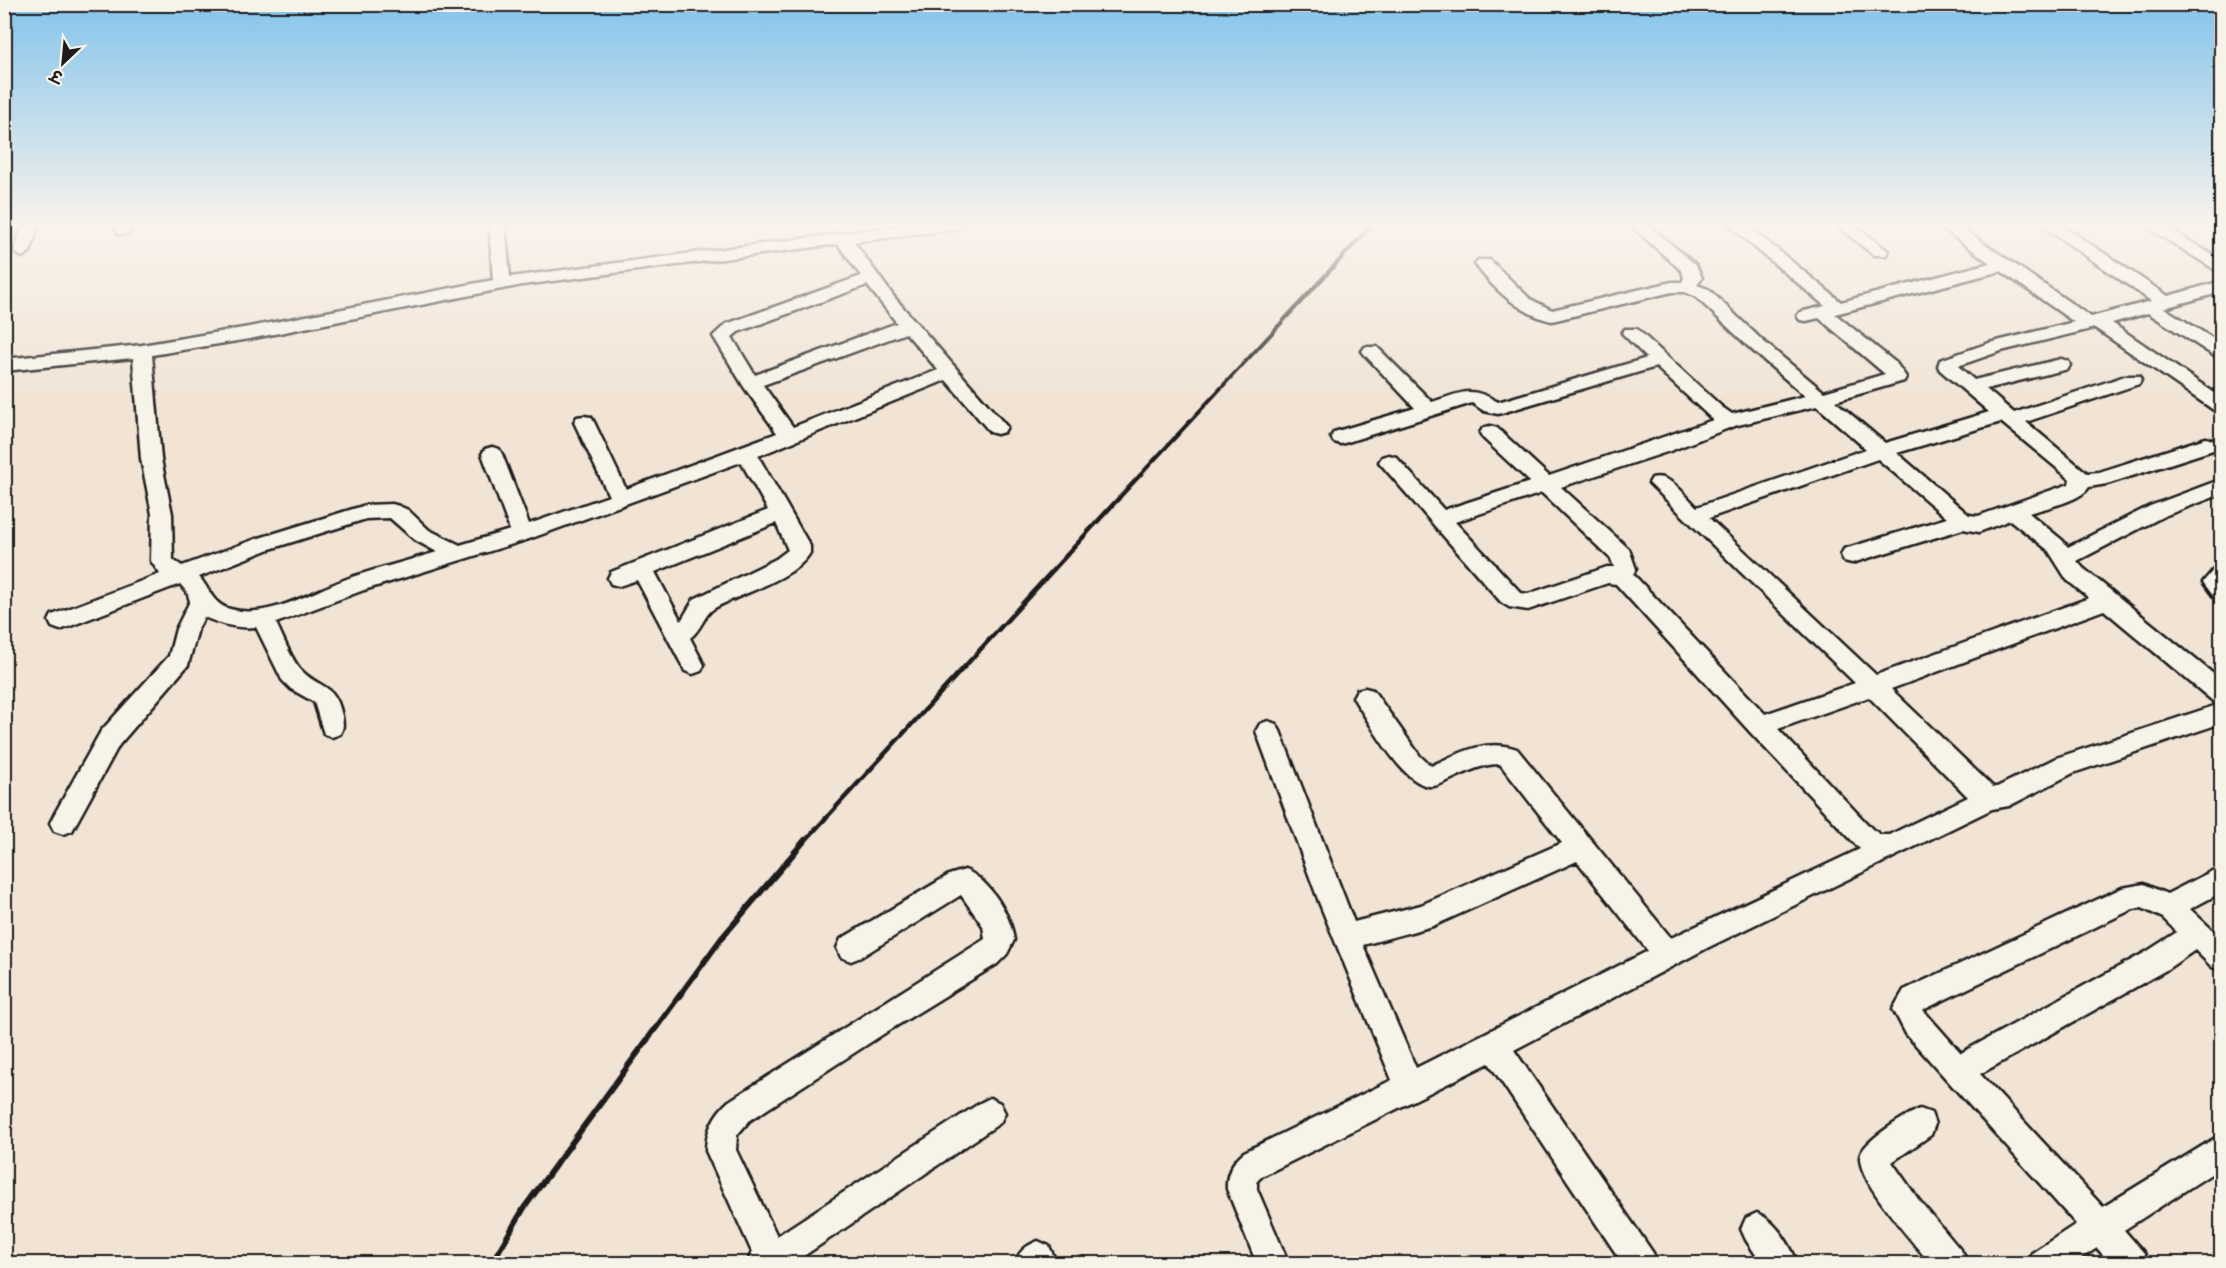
<svg xmlns="http://www.w3.org/2000/svg" width="2226" height="1268" font-family="Pangolin,'Playpen Sans Deva',sans-serif">
	<style>
		.lines { fill: none; stroke-linecap: round; stroke-linejoin: round }
		.minor-casing { stroke: #1c1c1c; stroke-width: 5 }
		.minor { fill: #f7f3e8; fill-rule: evenodd }
		.rail-far2 { stroke: #1c1c1c; stroke-width: 4 }
		.rail-far1 { stroke: #1c1c1c; stroke-width: 4.5 }
		.rail { stroke: #1c1c1c; stroke-width: 6 }
	</style>
	<rect width="100%" height="100%" fill="#f1e4d5"/>
	<filter id="ink" filterUnits="userSpaceOnUse"><feTurbulence type="fractalNoise" baseFrequency=".0167" numOctaves="2"/><feDisplacementMap in="SourceGraphic" scale="12" xChannelSelector="R" yChannelSelector="G"/><feConvolveMatrix kernelMatrix="1 2 1 2 8 2 1 2 1" color-interpolation-filters="sRGB"/></filter>
	<g filter="url(#ink)">
		<g class="lines">
			<defs>
				<path id="minor" d="M23,224H39L30,252L22,257L14,252Z
					M117,224H133L130,234H118L116,230Z
					M489,224H505L510,277L914,224H964L956,229L854,242L894,297L1007,427L1004,432L997,434L990,432L946,380L758,456L810,546V553C795,579 739,594 713,609C704,615 701,630 690,638L704,665L701,671L693,674L685,671L637,580L619,586L611,584L608,578L611,572L768,510L741,462L529,539L364,590L276,623C283,637 290,657 300,669C319,690 335,681 342,716C343,724 344,727 340,734L332,737L324,734L314,702L291,689L282,680L256,627C237,629 221,624 204,617L198,629L188,665L119,745L72,831L63,834L54,831L50,823L54,815L101,731L169,656L176,629L190,601L187,592L180,584L68,627L60,630L52,627L49,621L52,615L160,574L151,561L152,514L141,459L133,358L4,371V359L142,345L249,327L493,280ZM838,244L861,276L726,324L713,336L744,387L777,433L626,489L594,422L591,417L584,416L577,417L574,422L609,496L529,524L502,454L499,449L492,447L485,449L482,454L510,530L460,545L429,530L408,510L399,506L392,504L366,505L256,539L182,566L173,560L172,514L161,459L152,355L249,339L522,285ZM867,285L897,323L755,375L732,337L738,332ZM906,333L938,370L793,427L763,385ZM390,518L415,540L437,552C408,561 378,568 349,578C313,591 268,620 230,609C212,604 210,589 199,577L270,549L366,519ZM776,523L788,550L776,559L694,599L681,621L655,572Z
					M1629,224H1647L1696,265L1702,278L1697,285L1708,289L1763,341L1824,392L1885,374L1819,318L1806,321L1800,320L1797,316L1800,312L1825,306L1727,224H1746L1841,302L1990,263L1937,224H1956L2091,317L2151,301L2040,224H2060L2168,296L2222,281V292L2164,308L2222,344V359L2216,357L2148,313L2112,323L2222,398V413L2215,411L2095,328L2001,351L1958,366L1974,380L2061,359L2068,361L2070,365L2068,369L1986,389L2014,413L2125,376H2139L2141,380L2139,384L2026,422L2087,473L2099,472L2206,438L2213,440L2216,445L2213,450L2107,484L2089,487C2081,501 2045,508 2029,513L2062,540L2068,547L2150,506L2222,479V494L2164,516L2077,561L2083,568L2222,681V723L2073,773L2009,806L1992,809L1709,947L1514,1050L1653,1253L1658,1264H1623L1489,1063L1262,1176L1257,1181V1189L1289,1264H1257L1227,1189C1226,1174 1233,1161 1244,1152L1392,1080L1319,902L1256,731L1260,724L1268,721L1276,724L1280,731L1354,922L1421,905L1562,843L1500,764C1477,764 1459,777 1438,785C1408,796 1372,725 1357,704L1353,697L1357,690L1365,688L1373,690L1420,756L1431,766C1459,753 1486,738 1517,749L1671,938L1860,849L1751,733L1616,584L1608,583L1528,610L1509,607L1501,602L1379,462L1382,457L1389,455L1396,457L1444,510L1530,482L1483,438L1480,433L1483,428L1490,426L1497,428L1549,476L1713,420L1656,367L1498,414L1484,411L1472,403L1341,444L1334,442L1331,437L1334,432L1415,408L1365,355L1362,351L1365,347H1377L1432,402C1462,393 1469,385 1498,402L1647,358L1622,333L1625,329H1637L1722,407L1732,414L1805,396L1751,349L1696,297L1685,292H1672L1552,321C1521,314 1494,290 1475,264L1478,260H1490L1530,299L1552,310L1672,282H1682L1684,278L1682,271ZM2001,271L2074,322L1989,343L1940,360L1938,366L1940,370L1989,412L1885,443L1835,401L1904,381L1906,377L1896,363L1835,314ZM1817,406L1866,449L1697,507C1685,496 1670,473 1652,478L1649,483L1855,683L1765,714L1633,574L1636,569L1629,549L1561,487L1670,451L1734,426ZM2001,422L2070,479L2069,484L1978,516L1969,515L1897,453ZM1878,459L1947,518L1844,549L1841,555L1844,561L1852,563L1963,529L1979,532L2010,520L2048,550L2067,580L2089,598L1876,675L1709,518ZM1542,493L1611,559L1614,567H1607L1528,594L1521,593L1455,522ZM2104,610L2214,702L2220,704L2056,758L1997,787H1993L1891,689ZM1869,697L1968,797L1889,835H1881L1872,829L1778,729ZM1577,861L1648,951L1416,1068L1363,945L1433,926Z
					M1834,224H1853L1888,251L1886,255H1874Z
					M2142,224H2162L2222,261V274Z
					M2222,567V599L2214,597L2203,582L2214,569Z
					M2222,866V892L2190,909L2222,939V971L2212,967L2195,950L2166,970L1980,1074L2103,1207L2222,1134V1167L2124,1230L2144,1253L2149,1264H2111L2097,1248L2072,1264H2027L2032,1253L2076,1224L1906,1034L1893,1009L1904,990L2122,888L2144,884L2167,894ZM2142,908L2163,918L2177,932L2146,952L1961,1053L1923,1010L2133,909Z
					M965,870C989,879 1011,915 1014,940L1007,954L997,964L888,1031L749,1121L737,1135L736,1150L777,1236L980,1103L990,1098L1000,1103L1005,1113L1000,1123L792,1264H747L752,1252L706,1151C706,1131 714,1114 729,1101L985,939L983,926L961,895L861,957L851,961L841,957L837,948L841,939L949,875Z
					M1920,1109L1931,1113L1935,1124L1931,1135L1892,1162L1918,1199L1963,1253L1968,1264H1931C1914,1243 1859,1183 1860,1157C1861,1142 1906,1115 1920,1109Z
					M1757,1213C1776,1221 1790,1245 1798,1264H1762L1746,1240L1741,1229L1746,1218Z
					M1038,1241L1049,1246L1054,1257L1051,1264H1014C1020,1251 1025,1246 1038,1241Z"/>
			</defs>
			<use href="#minor" class="minor-casing"/>
			<use href="#minor" class="minor"/>
			<path class="rail-far2" d="M1118,499L1373,224"/>
			<path class="rail-far1" d="M804,842L1119,498"/>
			<path class="rail" d="M491,1264L524,1208L721,939L805,840"/>
		</g>
	</g>
	<linearGradient id="sky" x2="0" y2="1"><stop stop-color="#84c4eb"/><stop offset="0.56" stop-color="#f9f3ec"/><stop offset="1" stop-color="#f9f3ec" stop-opacity="0"/></linearGradient>
	<rect width="2226" height="402" fill="url(#sky)"/>
	<rect width="2226" height="1268" fill="none" stroke="#f7f3e8" stroke-width="24"/>
	<rect x="12" y="12" width="2202" height="1244" fill="none" stroke="#1c1c1c" stroke-width="2" filter="url(#ink)"/>
	<g transform="translate(63 63) rotate(206)" stroke="#f7f3e8" stroke-width="4.5" paint-order="stroke">
	<path d="M0-4.5L10 22L0 15L-10 22Z" fill="#1c1c1c"/>
	<text y="-9" font-size="16" font-weight="bold" text-anchor="middle" fill="#1c1c1c">उ</text>
	</g>
</svg>
